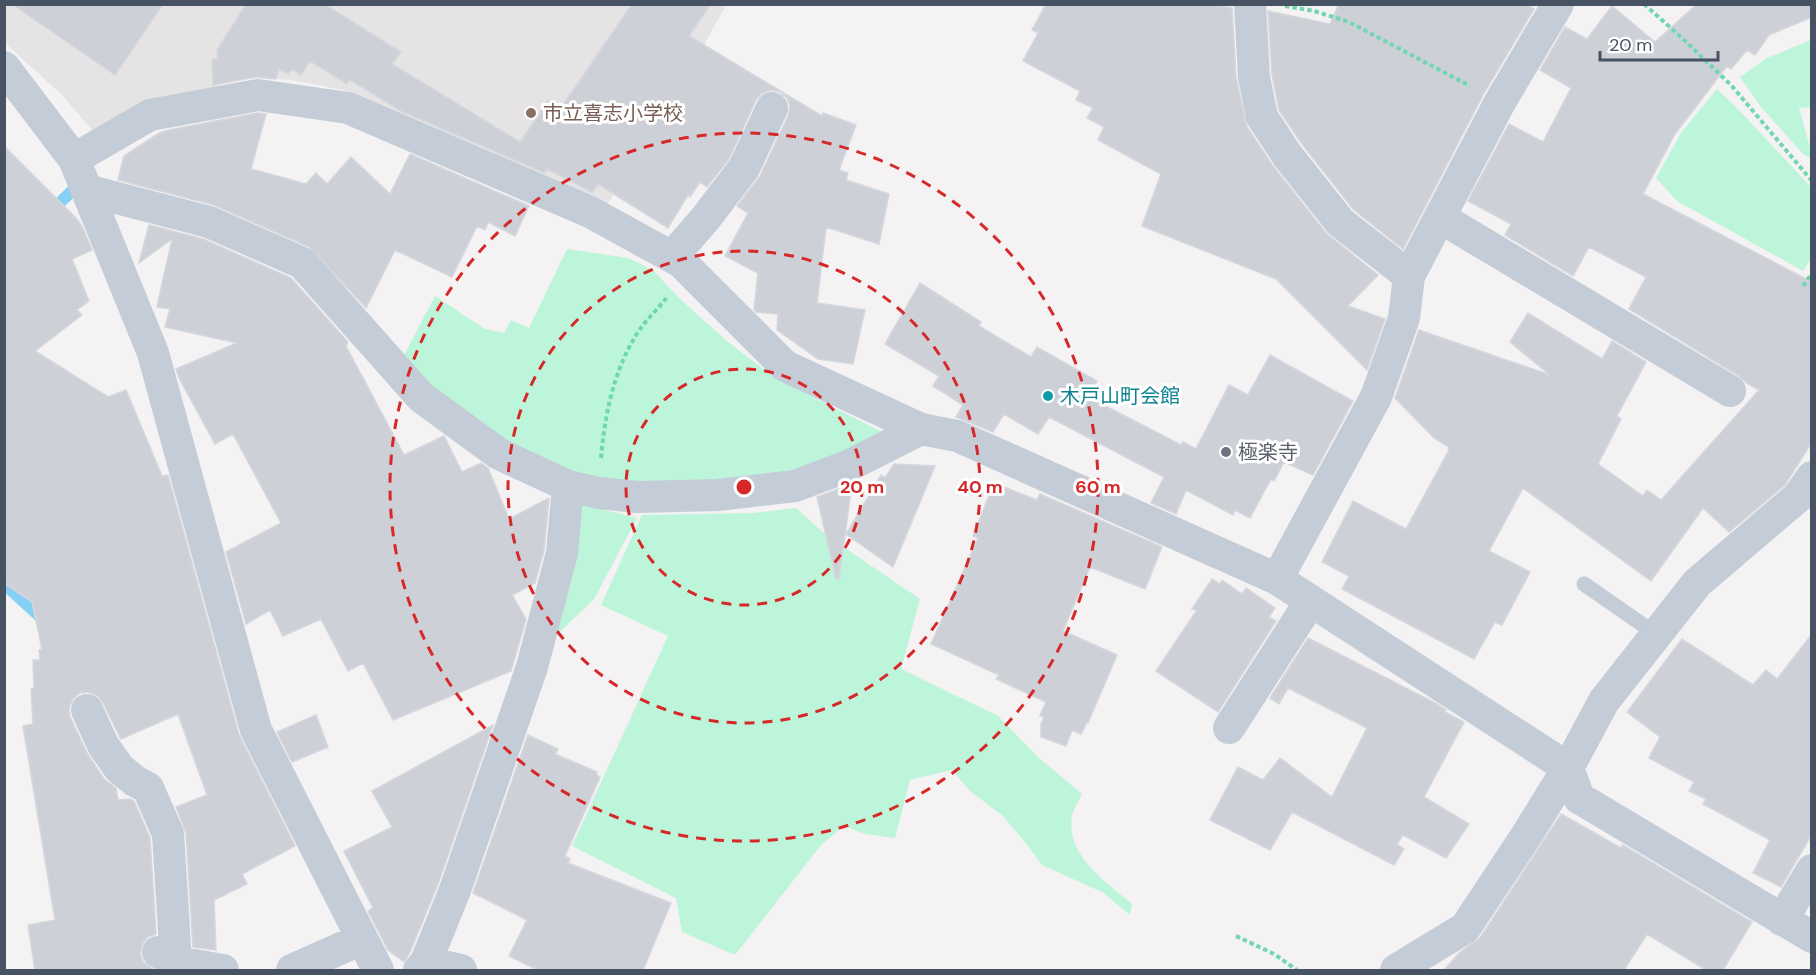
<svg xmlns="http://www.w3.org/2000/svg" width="1816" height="975" font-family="'DM Sans','Noto Sans JP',sans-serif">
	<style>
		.education { fill: #e5e3e4 }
		.green { fill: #bdf5da }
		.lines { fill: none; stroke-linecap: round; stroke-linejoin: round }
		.stream { stroke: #86d0f6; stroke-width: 12 }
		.building { fill: #ced0d8; stroke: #d5d7de; stroke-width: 1.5 }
		.path { stroke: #71d7b2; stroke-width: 4; stroke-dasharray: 4.5 3; stroke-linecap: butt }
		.service { stroke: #c4ccd8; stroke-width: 15 }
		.minor { stroke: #c4ccd8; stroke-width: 32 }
		.ring { fill: none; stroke: #d62828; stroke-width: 3; stroke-dasharray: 10 8 }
		.education-dot { fill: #8d6e63; stroke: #fff; stroke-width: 2 }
		.culture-dot { fill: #0f9aa8; stroke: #fff; stroke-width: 2 }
		.worship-dot { fill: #6b7280; stroke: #fff; stroke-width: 2 }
		.labels { text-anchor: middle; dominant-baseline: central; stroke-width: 6; stroke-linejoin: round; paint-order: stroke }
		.education-label { font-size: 20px; fill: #785e54; stroke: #fff; text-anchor: start }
		.culture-label { font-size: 20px; fill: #0d838f; stroke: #fff; text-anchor: start }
		.worship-label { font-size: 20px; fill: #5b616d; stroke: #fff; text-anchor: start }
		.centre { fill: #d62828; stroke: #fff; stroke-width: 3 }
		.ring-label { font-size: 18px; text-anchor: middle; font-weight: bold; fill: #d62828; stroke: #fff; stroke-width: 6; stroke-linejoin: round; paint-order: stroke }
	</style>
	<rect width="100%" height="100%" fill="#f4f2f2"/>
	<path class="education" d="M4,5H726L651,141L601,213L476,150L343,90L292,80L261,78L234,80L92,130L63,96L5,43Z"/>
	<path class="green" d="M1811,40V107L1799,108L1811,151V158L1804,155L1761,107L1740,77L1767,58Z
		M1717,89L1735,106L1811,187V259L1803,271L1677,201L1656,178L1681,133Z
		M567,249L628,258L653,270L679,298L728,342L766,371L815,398L884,433L857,455L747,486L579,482L505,445L401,361L435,296L485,329L504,333L511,320L529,328Z
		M573,502L637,518L594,599L544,647Z
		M796,508L826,535L920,599L901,669L998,716L1039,758L1082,794C1079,801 1074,808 1072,815C1065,856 1106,881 1132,904L1130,915L1102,892L1042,865L1028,846L1003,816L970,791L952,770L910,780L895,838L865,834L844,826L821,845L735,955L682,932L676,898L572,846L668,636L601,605L642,515L753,513Z"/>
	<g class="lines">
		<path class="stream" d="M49,213L74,189
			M10,589L45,621"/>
	</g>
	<path class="building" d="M12,4H163L115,75Z
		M246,4H324L401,52L392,64L520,142L549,100L561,108L632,4H711L689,36L822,116L823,113L856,125L839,170L848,173L846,180L889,194L879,244L826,227L817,303L865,310L853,364L818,359L777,330L778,314L756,312L754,309L758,273L725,256L748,213L737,206L760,176L788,116L790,106L787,98L780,92L770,90L761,94L756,100L729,159L707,187L700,182L690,197L688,195L668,228L598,184L592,192L547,169L545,173L401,111L349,79L347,84L310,61L301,75L292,69L288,74L279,69L276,79L255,77L213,85L212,59H218L217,50Z
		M1046,4H1205L1232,8L1236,78L1247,127L1273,166L1326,233L1378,275L1348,306L1385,319L1367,370L1276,279L1142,226L1161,174L1098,140L1104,127L1087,118L1093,108L1076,100L1080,91L1023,61L1038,33L1032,30Z
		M1339,4H1526L1534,9L1484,93L1403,249L1353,209L1302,144L1279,110L1272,75L1268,11L1330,24Z
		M1697,4H1812V17L1769,35L1755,55L1747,50L1731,69L1727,66L1675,134L1643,194L1812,282V442L1785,485L1729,532L1703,508L1651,581L1523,488L1489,551L1530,572L1502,625L1495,622L1474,659L1342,589L1349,576L1322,562L1353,501L1406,529L1448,452L1449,447L1434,438L1395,398L1419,330L1550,375L1510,342L1528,313L1602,359L1612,341L1646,362L1617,416L1621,419L1598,464L1643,496L1647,490L1661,500L1759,390L1746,383L1739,376L1629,309L1646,277L1589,247L1573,276L1505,235L1511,224L1468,201L1509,124L1543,142L1571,88L1540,70L1565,27L1587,39L1612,6L1655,42Z
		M258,113L266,114L251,169L306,184L316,173L327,184L351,157L390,194L410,154L529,206L515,236L488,222L485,230L477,226L452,277L395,250L366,308L309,247L214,205L118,180L124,156L159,133L169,130Z
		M4,146L76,218L82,226L92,250L72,259L89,301L77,310L82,315L35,351L108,397L126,390L162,476L168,475L239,735L295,846L242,874L247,884L214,900L216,950L193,947L186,833L176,807L207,795L178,714L121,739L103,703L98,696L88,692L80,693L73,699L69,708L70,717L87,753L104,779L116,788L118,800L130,799L134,801L150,838L156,934L148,937L143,943L140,953L143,962L154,970H35L28,925L55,920L23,726L33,724L31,689L34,688L33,660H40L39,650L42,649L32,602L4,583Z
		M149,225L203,239L291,278L348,342L346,346L404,455L444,436L462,472L481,463L488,468L509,519L549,498L544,550L535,583L512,595L526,619L511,671L393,720L363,663L348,671L321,619L283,636L270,610L246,624L226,552L281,523L233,434L215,444L179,378L176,369L237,343L165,327L170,309L157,307L172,239L139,263Z
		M920,283L981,322L979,326L1031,357L1037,347L1097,381L1088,397L1181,445L1183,442L1196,449L1229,385L1248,395L1270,355L1353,401L1313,475L1284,462L1274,481L1271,479L1250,518L1235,510L1233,515L1186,490L1176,514L1151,503L1164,477L1049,417L1038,434L1004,414L993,432L956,417L963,405L933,386L939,376L885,344Z
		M894,464L935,466L893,567L846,534L881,475L885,478Z
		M994,483L1037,500L1040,494L1162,547L1145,589L1090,567L1063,631L1117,655L1088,723L1087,722L1081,734L1072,730L1066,746L1041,737V724L1044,717L1040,716L1046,702L996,679L999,675L931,644L978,538L973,536Z
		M852,484L839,579H836L817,497Z
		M1212,579L1220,584L1222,580L1242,594L1246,588L1275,608L1269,617L1276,621L1218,712L1156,671L1197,610L1192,609Z
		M1812,634V834L1781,887L1753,873L1770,840L1703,804L1706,799L1689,791L1694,782L1649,758L1660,737L1627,712L1682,639L1753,685L1766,670L1777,679Z
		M1308,638L1437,704L1446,710L1445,712L1464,722L1424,797L1469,824L1446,858L1403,835L1397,844L1404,849L1394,865L1292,812L1270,850L1210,820L1238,767L1263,780L1280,758L1332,797L1367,728L1288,688L1279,704L1270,698Z
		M316,715L328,747L292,762L277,732Z
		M493,725L438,884L410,952L404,962L388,950L368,911L373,908L344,851L392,827L372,791Z
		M528,735L558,749L555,754L597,772V775L600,777L565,856L570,859L568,863L671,903L643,970H538L509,956L527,920L473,893Z
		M1561,814L1621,848L1623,845L1752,922L1723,970H1706L1647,934L1624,970H1444L1460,952L1480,938Z"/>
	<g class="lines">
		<path class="path" d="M1644,4L1683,39L1731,85L1812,181
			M1285,6L1314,11L1349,22L1470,86
			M1803,286L1812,273
			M601,458C605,413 614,368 640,329C648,318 659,308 667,297
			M1236,936L1274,954L1297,970"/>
		<path class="service" d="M1584,584L1656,634"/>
		<path class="minor" d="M1250,4L1254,77L1262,117L1287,155L1340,222L1409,276
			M4,67L74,159L153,353L256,730L378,970
			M74,159L150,115L258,95L348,108L590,212L681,262L785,366L921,429L957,436L1277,579L1568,768L1579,798L1812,937
			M86,190L209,222L302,263L421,397L499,454L568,486L599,493L637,497L718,495L795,486L848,466L921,429
			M1441,218L1730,391
			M672,257L705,219L744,168L772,108
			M1277,579L1376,397L1404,318L1409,276L1500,102L1558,4
			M87,710L103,745L119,768L135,781L148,788L168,834L176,962
			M1229,728L1310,602
			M1782,920L1812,870
			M158,952L176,962L223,970
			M426,962L461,970
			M292,970L362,939
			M419,970L426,962L455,890L532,667L562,553L568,486
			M1396,970L1465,928L1528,833L1568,768L1604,701L1697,583L1798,497L1812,477"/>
	</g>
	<g class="ring">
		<circle cx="744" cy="487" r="118"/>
		<circle cx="744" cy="487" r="236"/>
		<circle cx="744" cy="487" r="354"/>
	</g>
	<circle class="education-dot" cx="531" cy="113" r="6"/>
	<circle class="culture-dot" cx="1048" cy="396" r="6"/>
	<circle class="worship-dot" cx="1226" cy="452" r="6"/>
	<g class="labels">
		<g class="education-label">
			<text x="543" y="113">市立喜志小学校</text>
		</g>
		<g class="culture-label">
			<text x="1060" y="396">木戸山町会館</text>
		</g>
		<g class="worship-label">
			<text x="1238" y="452">極楽寺</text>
		</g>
	</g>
	<circle cx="744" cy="487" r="9" class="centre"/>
	<g class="ring-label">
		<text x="862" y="493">20 m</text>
		<text x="980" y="493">40 m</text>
		<text x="1098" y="493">60 m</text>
	</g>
	<rect width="1816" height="975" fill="none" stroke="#475262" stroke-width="12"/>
	<path d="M1600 51v9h118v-9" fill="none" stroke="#475262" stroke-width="3"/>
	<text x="1609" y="51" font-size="18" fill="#475262" stroke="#ffffff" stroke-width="4.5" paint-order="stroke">20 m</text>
</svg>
